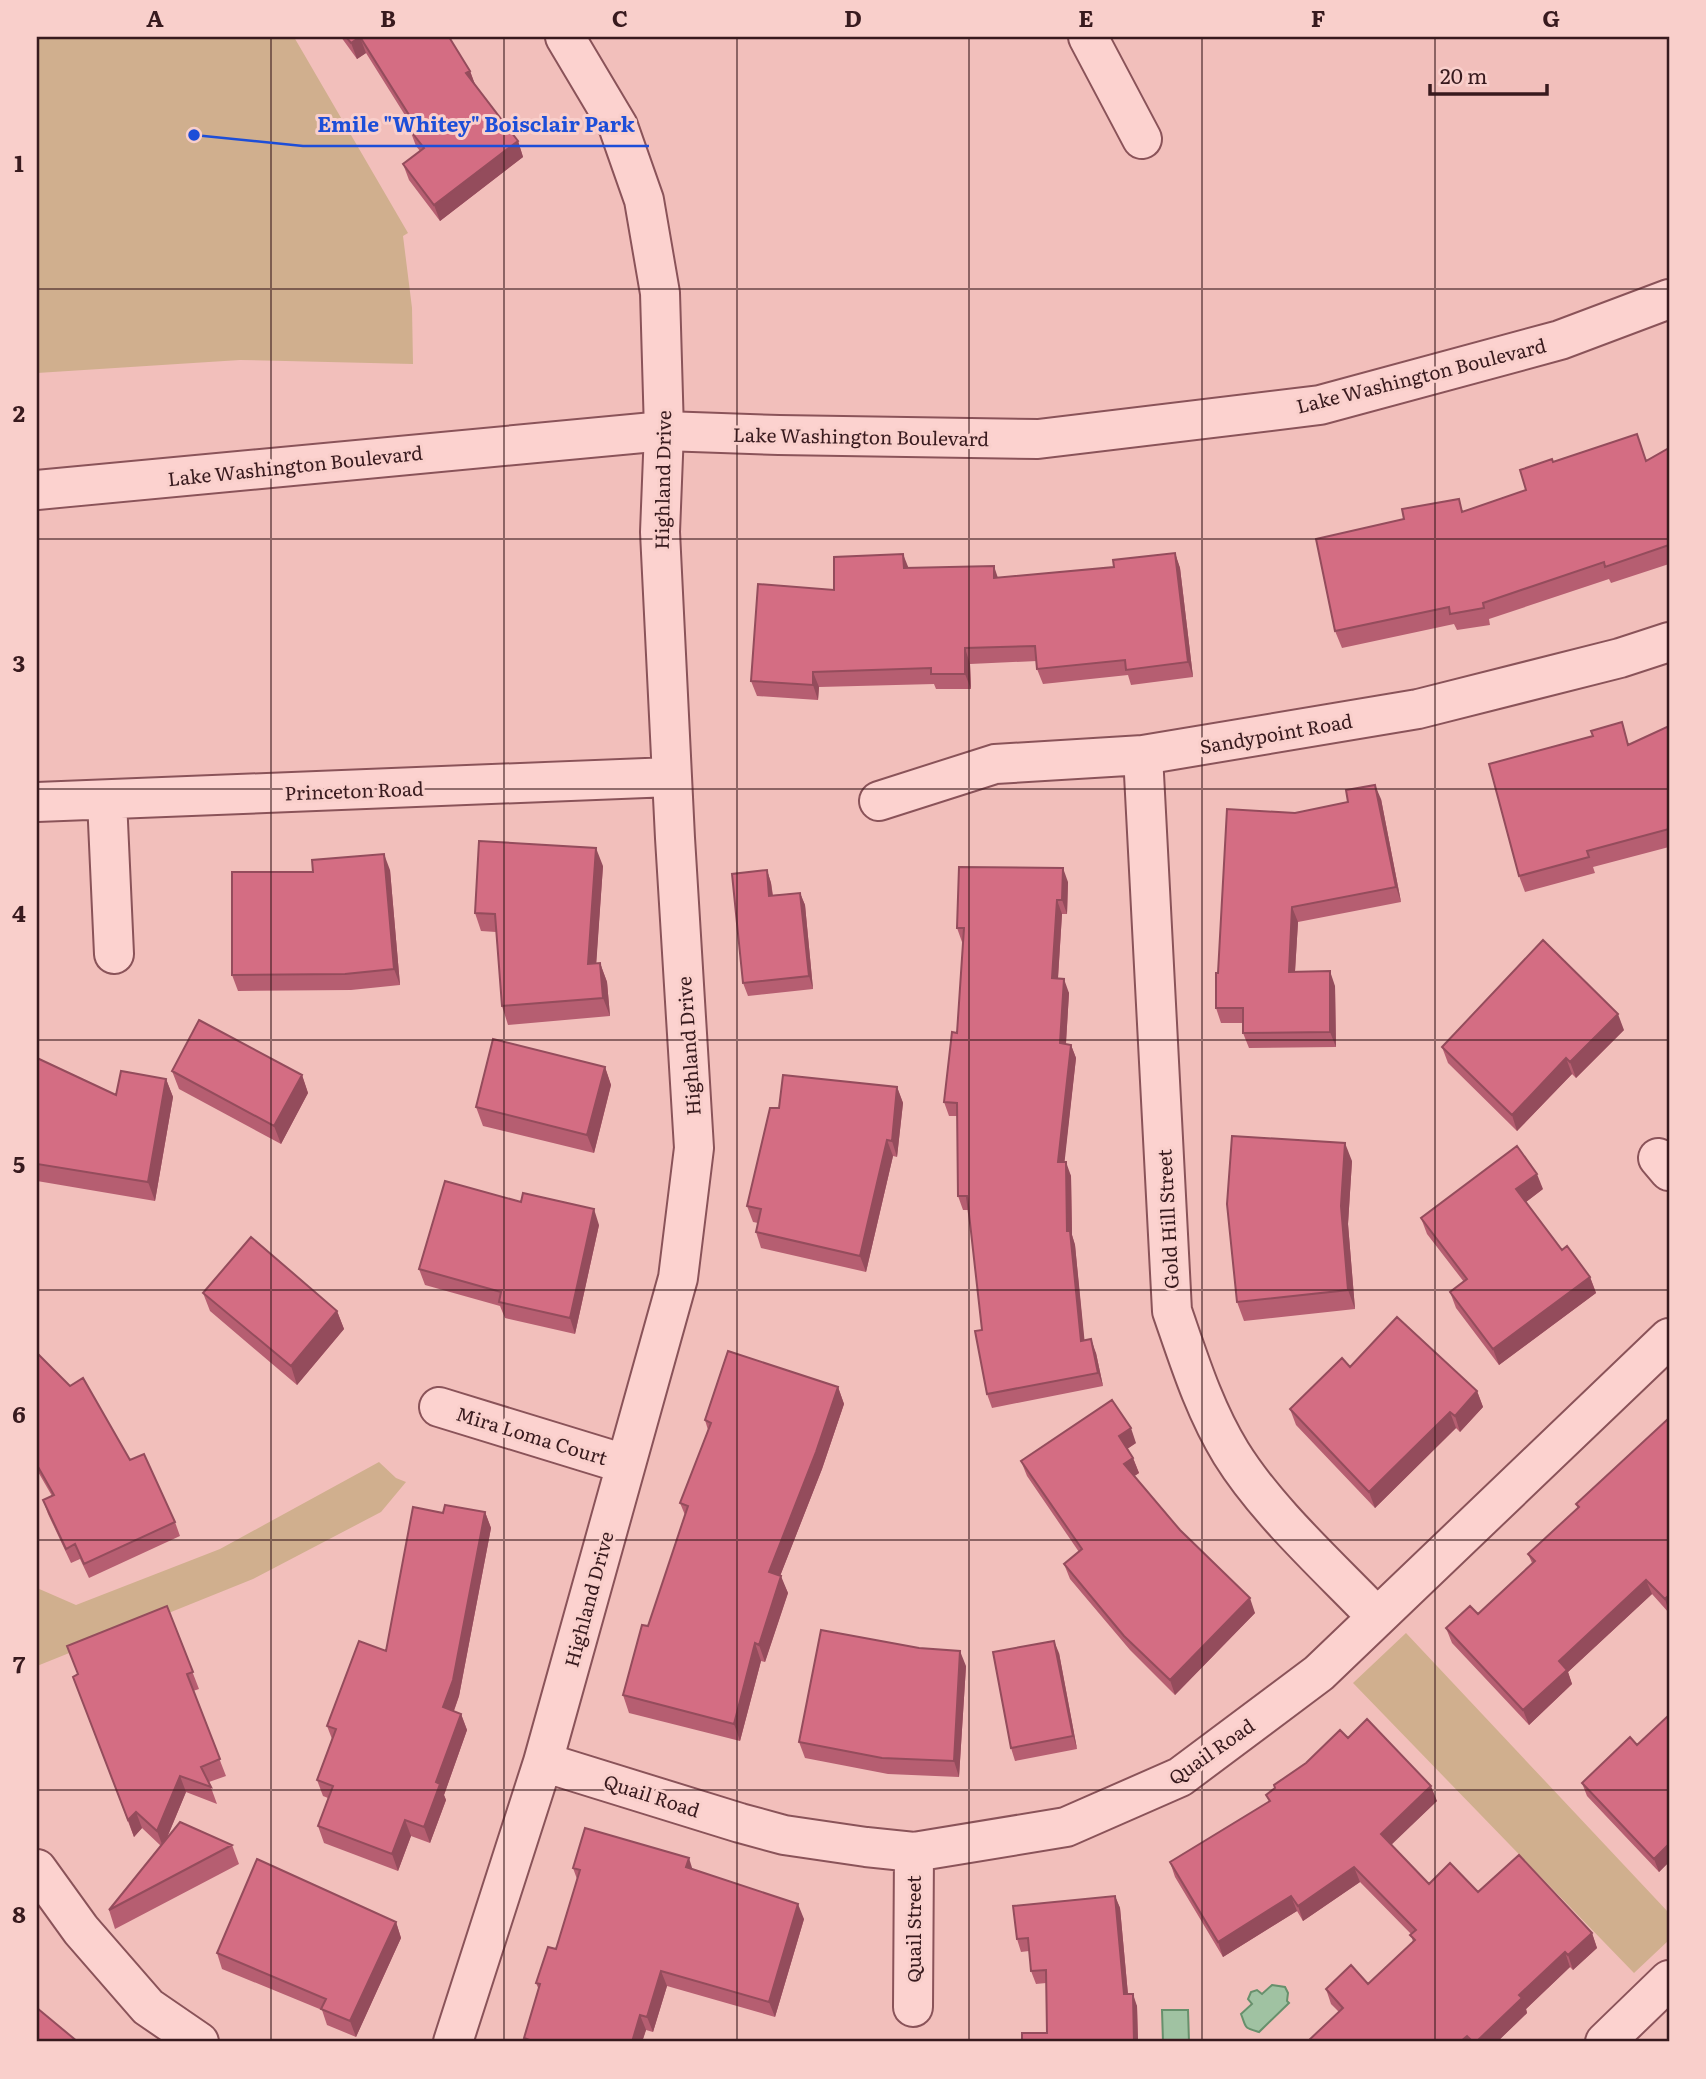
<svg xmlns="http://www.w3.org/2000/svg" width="1706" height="2079" font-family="Literata,serif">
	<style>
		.green { fill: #d0af8e }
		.water { fill: #a0c2a2; stroke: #67906c; stroke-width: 2 }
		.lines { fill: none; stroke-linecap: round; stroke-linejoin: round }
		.minor-casing { stroke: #8a5359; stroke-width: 42 }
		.tertiary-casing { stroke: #8a5359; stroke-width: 42 }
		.minor { stroke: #fcd2cf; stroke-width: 38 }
		.tertiary { stroke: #fcd2cf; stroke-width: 38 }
		.wall { fill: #b65e71 }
		.shaded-wall { fill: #944c5c }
		.building { fill: #d46d83; stroke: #944c5c; stroke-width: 2 }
		.grid { fill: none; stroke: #381a1e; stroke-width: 2; stroke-opacity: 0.55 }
		.labels { text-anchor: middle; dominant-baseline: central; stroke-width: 6; stroke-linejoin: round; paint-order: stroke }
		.street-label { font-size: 19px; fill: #381a1e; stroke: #f9cfcb }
		.leader { fill: none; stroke: #1d4ed8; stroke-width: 2.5 }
		.callout-dot { fill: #1d4ed8; stroke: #f9cfcb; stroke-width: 2.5 }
		.callout-label { font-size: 21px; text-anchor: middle; font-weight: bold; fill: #1d4ed8; stroke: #f9cfcb; stroke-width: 6; stroke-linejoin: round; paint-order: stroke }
		.neatline { fill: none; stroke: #381a1e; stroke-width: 2.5 }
		.grid-label { font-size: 23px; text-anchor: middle; font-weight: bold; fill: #381a1e }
	</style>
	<rect width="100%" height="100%" fill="#f2bfbb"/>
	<path class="green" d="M37,37H294L408,233L403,236L412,308L413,364L240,360L37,373Z
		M379,1462L396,1478L406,1482L381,1512L253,1579L37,1666V1588L76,1605L220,1549Z
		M1406,1633L1669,1913V1940L1634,1973L1353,1683Z"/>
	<path class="water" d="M1272,1985L1285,1987L1288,1993L1287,2001L1289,2003L1259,2032C1243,2027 1247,2029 1241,2014L1252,2004L1248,1999L1251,1992L1257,1990L1262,1994Z
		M1162,2010H1188L1189,2042H1163Z"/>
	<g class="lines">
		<defs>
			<path id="minor" d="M1088,37L1142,139
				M1143,755L1172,1311C1189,1360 1204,1409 1231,1453C1267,1511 1328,1566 1376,1616
				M107,800L114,954
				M879,801L995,764L1143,755L1418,709L1620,658L1669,642
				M37,802L671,777
				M1658,1158L1669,1171
				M439,1407L625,1464
				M543,1762L740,1823L784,1835L866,1847L914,1852L1066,1827L1180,1777L1319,1673L1669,1338
				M37,1869L81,1930L148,2007L199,2042
				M913,2007L914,1852
				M453,2042L543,1762L678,1278L694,1148L675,838L660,532L664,431L660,293L644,200L618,126L565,37
				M1605,2042L1669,1980"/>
			<path id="tertiary" d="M37,490L664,431L779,435L1038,439L1320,405L1560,340L1669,299"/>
		</defs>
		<use href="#minor" class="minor-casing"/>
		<use href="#tertiary" class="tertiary-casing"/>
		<use href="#minor" class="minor"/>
		<use href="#tertiary" class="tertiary"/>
	</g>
	<path class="wall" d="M341,37H449L470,71L475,85L518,141L523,157L440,221L409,180L403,164L420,151L416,146L410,130L413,128L366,53L357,59Z
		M1669,448V564L1611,583L1609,579L1489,619L1490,625L1457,630L1454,624L1342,648L1335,631L1404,519L1464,511L1526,490L1553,462L1647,460Z
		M1175,553L1180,568L1193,677L1131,685L1128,675L1043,684L1037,669V661L970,664L971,689H936L934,684L819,687L818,700L757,696L751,681L834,590L908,567L998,578L1114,567Z
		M1669,726V847L1593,867L1595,873L1525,892L1519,876L1593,736L1630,744Z
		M1381,799L1401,902L1298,922L1295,972L1335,986L1336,1047L1249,1048L1243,1033V1023H1221L1216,1008L1218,973L1295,813Z
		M603,866L596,963H600L607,982L610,1016L508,1025L502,1006L496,932L481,931L475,913Z
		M390,870L400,985L351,990L238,991L232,975L313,872Z
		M767,870L771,883L773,895L800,893L805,905L813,989L748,996L743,983Z
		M1068,882L1067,914H1062L1058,979L1069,993L1066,1044L1071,1045L1076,1058L1064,1162L1071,1176L1072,1235L1075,1245L1084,1340L1096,1353L1103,1386L992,1408L987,1394L982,1330L969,1210H963L958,1196L957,1116H949L944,1102L957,1033L963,942H962L957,928Z
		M1624,1030L1576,1078L1572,1074L1517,1131L1448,1063L1442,1047Z
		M37,1058L116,1095L166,1079L173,1097L155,1201L37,1181Z
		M605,1067L611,1085L594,1153L483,1126L476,1107Z
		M172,1071L302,1075L308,1093L281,1144L179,1089Z
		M897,1087L903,1103L897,1157L893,1156L866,1272L761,1248L756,1232L758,1223L753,1222L747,1206L779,1108Z
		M1352,1161L1348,1224L1355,1309L1244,1321L1237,1302Z
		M1543,1189L1526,1202L1562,1250L1590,1277L1596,1293L1499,1365L1456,1308L1450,1292L1464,1282L1427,1234L1421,1218Z
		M599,1225L575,1334L505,1318L500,1306L425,1285L419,1269Z
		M203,1293L337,1311L344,1329L297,1385L210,1311Z
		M37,1353L130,1460L175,1522L180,1536L89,1578L80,1559L71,1563L48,1514L43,1500L52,1496L37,1470Z
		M1350,1367L1477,1391L1483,1407L1460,1432L1456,1428L1375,1508L1296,1425L1290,1409Z
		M838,1387L844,1404L822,1469L780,1576L788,1593L765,1662L761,1661L740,1741L629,1713L623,1695L648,1626L685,1515L680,1503L708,1430L705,1420Z
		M1669,1418V1613L1652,1594L1568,1672L1572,1684L1529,1725L1452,1643L1446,1628L1478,1614L1532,1563L1528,1554L1578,1508L1576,1504Z
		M1136,1443L1127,1449L1133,1458L1139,1473L1134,1476L1180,1530L1255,1613L1175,1695L1130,1650L1070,1579L1064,1564L1079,1552L1027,1476L1021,1461Z
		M485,1512L491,1528L459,1696L454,1711L461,1714L467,1730L444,1795L446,1800L430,1843L411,1836L398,1871L324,1843L318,1826L328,1798L323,1796L317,1780L332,1739L327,1726L386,1651L443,1513Z
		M167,1606L199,1689L193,1691L226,1776L209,1782L217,1804L186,1792L167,1838L232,1845L239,1864L115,1929L109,1910L161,1846L142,1828L134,1837L73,1677L78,1674Z
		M1059,1653L1077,1749L1015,1761L1011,1748Z
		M966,1666L959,1777L888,1774L805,1758L799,1742Z
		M1669,1715V1862L1659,1872L1587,1796L1582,1783L1637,1745Z
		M1348,1738L1437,1801L1391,1844L1429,1884L1478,1892L1592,1933L1597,1948L1573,1970L1570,1967L1526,2009L1527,2013L1497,2042H1307L1339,2012L1331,2004L1326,1989L1368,1984L1413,1942L1411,1934L1360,1882L1303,1921L1297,1911L1223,1957L1175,1877L1170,1862L1269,1802L1266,1795Z
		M573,1868L693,1869L804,1919L775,2017L667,1986L653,2032L646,2030L642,2042H525L524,2038L539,1990L536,1983L556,1949L577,1879Z
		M1115,1896L1120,1908L1128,1994L1137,2006L1138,2042H1022L1047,2033L1046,1983L1036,1984L1031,1971L1029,1951L1021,1952L1017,1939Z
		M396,1922L401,1938L356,2037L327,2025L322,2010L222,1969L217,1953Z"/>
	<path class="shaded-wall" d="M360,37L366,53L357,59L351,43Z
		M470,71L476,87L466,73Z
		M518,141L523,157L440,221L434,205Z
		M1175,553L1180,568L1193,677L1188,662Z
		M903,554L909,569L904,568Z
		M994,566L999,581L994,578Z
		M965,648L970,664L971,689L965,674Z
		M813,672L819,687L818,700L813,685Z
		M1375,785L1381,799L1401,902L1396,887Z
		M596,848L603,866L595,982L588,964Z
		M384,854L390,870L400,985L394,969Z
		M1063,868L1068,882L1067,914L1062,900Z
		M767,870L771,883L774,908L769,896Z
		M800,893L805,905L813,989L809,976Z
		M1057,900L1062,914L1057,992L1052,978Z
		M1292,907L1298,922L1294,987L1289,972Z
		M600,963L607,982L610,1016L603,998Z
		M1330,971L1335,986L1336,1047L1330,1032Z
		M1064,979L1069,993L1065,1057L1060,1043Z
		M1618,1014L1624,1030L1576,1078L1570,1062Z
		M1071,1045L1076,1058L1063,1176L1058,1162Z
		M1566,1058L1572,1074L1517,1131L1512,1115Z
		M605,1067L611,1085L594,1153L587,1135Z
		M302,1075L308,1093L281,1144L274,1126Z
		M166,1079L173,1097L155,1201L148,1182Z
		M897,1087L903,1103L897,1157L892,1141Z
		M887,1140L893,1156L866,1272L860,1256Z
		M1345,1143L1352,1161L1348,1224L1355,1309L1348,1290L1341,1206Z
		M1066,1162L1071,1176L1072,1235L1075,1245L1086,1355L1081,1341L1067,1231Z
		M1537,1174L1543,1189L1522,1205L1516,1189Z
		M594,1209L599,1225L575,1334L570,1318Z
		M1590,1277L1596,1293L1499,1365L1493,1349Z
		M337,1311L344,1329L297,1385L291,1366Z
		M1091,1339L1096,1353L1103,1386L1098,1373Z
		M838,1387L844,1404L822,1469L775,1589L769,1572Z
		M1477,1391L1483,1407L1460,1432L1455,1416Z
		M1450,1412L1456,1428L1375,1508L1369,1492Z
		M1131,1428L1136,1443L1124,1451L1119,1436Z
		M1133,1458L1139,1473L1130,1479L1124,1464Z
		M485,1512L491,1528L459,1696L449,1724L443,1707Z
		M781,1576L788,1593L765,1662L759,1645Z
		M1646,1580L1652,1594L1568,1672L1572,1684L1529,1725L1523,1710L1559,1661Z
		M1669,1595V1612L1665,1599Z
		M1250,1598L1255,1613L1175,1695L1170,1680Z
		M1054,1641L1059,1653L1077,1749L1073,1736Z
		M755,1643L761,1661L740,1741L734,1724Z
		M960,1651L966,1666L959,1777L954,1761Z
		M461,1714L467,1730L444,1795L446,1800L430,1843L424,1827L436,1782Z
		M180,1776L186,1792L163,1847L157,1831Z
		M1431,1786L1437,1801L1387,1849L1381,1834Z
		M136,1812L142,1828L134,1837L128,1820Z
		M405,1820L411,1836L398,1871L392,1854Z
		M1669,1844V1862L1659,1872L1654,1859Z
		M689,1858L694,1874L686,1867Z
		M1354,1867L1360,1882L1303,1921L1298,1906Z
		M1115,1896L1120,1908L1129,2006L1124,1994Z
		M1291,1896L1297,1911L1223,1957L1218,1942Z
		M798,1904L804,1919L775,2017L769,2002Z
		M396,1922L401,1938L356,2037L350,2021Z
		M1592,1933L1597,1948L1573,1970L1568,1955Z
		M1565,1952L1570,1967L1526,2009L1527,2013L1497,2042H1476L1519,1995Z
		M661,1971L667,1986L653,2032L647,2017Z
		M1133,1994L1137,2006L1138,2042H1134Z
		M640,2015L646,2030L642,2042H632Z
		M1467,2036L1470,2042H1460Z"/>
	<path class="building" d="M346,37H449L470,71L466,73L518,141L434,205L403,164L424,148L410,130L416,126L360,37L351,43Z
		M1637,434L1646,461L1669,448V545L1605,567L1604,562L1483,603L1484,608L1450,614L1449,607L1335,631L1316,539L1404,519L1402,509L1459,499L1462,512L1526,490L1520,470L1552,459L1553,462Z
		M1175,553L1188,662L1126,670L1125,660L1037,669L1035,646L965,648V674H931V668L813,672V685L751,681L758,584L834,590V557L903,554L904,568L994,566V578L1114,567L1113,560Z
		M1622,722L1628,745L1669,726V829L1587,851L1589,857L1519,876L1489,764L1593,736L1591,731Z
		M1375,785L1396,887L1292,907L1289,972L1330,971V1032L1243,1033V1008H1216V973H1218L1227,809L1295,813L1348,802L1346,790Z
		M479,841L596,848L588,964L600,963L603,998L502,1006L495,914L475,913Z
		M384,854L394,969L345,974L232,975V872H313L312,860Z
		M959,867L1063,868L1062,900H1057L1052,978L1064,979L1060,1043L1071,1045L1058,1162H1066L1067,1231H1070L1081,1341L1091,1339L1098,1373L987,1394L975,1331L982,1330L967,1196H958L957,1103L944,1102L952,1032L957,1033L964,928H957Z
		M767,870L769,896L800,893L809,976L743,983L732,874Z
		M1543,940L1618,1014L1570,1062L1566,1058L1512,1115L1442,1047Z
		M199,1020L302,1075L274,1126L172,1071Z
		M493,1039L605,1067L587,1135L476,1107Z
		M37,1058L116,1095L121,1071L166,1079L148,1182L37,1164Z
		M783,1075L897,1087L892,1141L887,1140L860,1256L756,1232L761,1209L747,1206L770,1108H779Z
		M1232,1136L1345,1143L1341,1206L1348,1290L1237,1302L1227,1204Z
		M1517,1146L1537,1174L1516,1189L1562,1250L1567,1246L1590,1277L1493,1349L1450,1292L1467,1279L1421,1218Z
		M445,1181L521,1202L523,1193L594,1209L570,1318L499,1302L501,1292L419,1269Z
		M251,1237L337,1311L291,1366L203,1293Z
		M1397,1317L1477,1391L1455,1416L1450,1412L1369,1492L1290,1409L1342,1358L1350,1367Z
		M728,1351L838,1387L816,1452L769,1572L781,1576L759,1645L755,1643L734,1724L623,1695L642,1625L648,1626L688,1506L680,1503L711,1423L705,1420Z
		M37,1353L70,1386L83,1378L130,1460L144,1454L175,1522L84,1564L75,1544L66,1549L43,1500L54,1495L37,1465Z
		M1112,1400L1131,1428L1119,1436L1133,1458L1124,1464L1180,1530L1250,1598L1170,1680L1124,1636L1064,1564L1082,1549L1021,1461Z
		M1669,1418V1595L1665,1599L1646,1580L1559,1661L1567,1670L1523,1710L1446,1628L1470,1606L1478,1614L1535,1561L1528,1554L1579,1507L1576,1504Z
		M445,1505L485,1512L453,1680L443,1707L461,1714L436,1782L440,1784L424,1827L405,1820L392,1854L318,1826L333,1786L317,1780L336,1729L327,1726L359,1641L386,1651L413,1507L443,1513Z
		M167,1606L193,1672L187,1674L220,1759L201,1767L211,1787L180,1776L157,1831L136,1812L128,1820L73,1677L78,1674L67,1646Z
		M821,1630L919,1648L960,1651L954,1761L882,1758L799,1742Z
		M1054,1641L1073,1736L1011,1748L993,1652Z
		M1669,1715V1844L1654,1859L1582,1783L1630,1737L1637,1745Z
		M1367,1719L1431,1786L1381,1834L1429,1884L1450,1863L1478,1892L1519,1855L1592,1933L1568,1955L1565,1952L1519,1995L1522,1998L1476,2042H1473L1467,2036L1460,2042H1307L1343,2008L1326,1989L1351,1965L1368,1984L1415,1940L1410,1935L1416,1930L1354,1867L1298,1906L1291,1896L1218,1942L1170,1862L1270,1801L1266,1795L1275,1788L1274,1785L1306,1763L1340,1730L1348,1738Z
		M180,1822L232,1845L109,1910Z
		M585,1828L689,1858L686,1867L798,1904L769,2002L661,1971L647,2017L640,2015L632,2042H529L530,2040L524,2038L540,1984L536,1983L548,1947L556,1949L580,1870L573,1868Z
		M257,1859L396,1922L350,2021L321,2009L326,1999L217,1953Z
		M1115,1896L1124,1994H1133L1134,2042H1022V2033H1047L1046,1970L1031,1971L1028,1938L1017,1939L1013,1906Z
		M37,2008L78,2042H37Z"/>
	<path class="grid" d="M271,37V2042M504,37V2042M737,37V2042M969,37V2042M1202,37V2042M1435,37V2042M37,289H1669M37,539H1669M37,789H1669M37,1040H1669M37,1290H1669M37,1540H1669M37,1790H1669"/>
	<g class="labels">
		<g class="street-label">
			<text transform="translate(1421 375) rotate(-14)">Lake Washington Boulevard</text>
			<text transform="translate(861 436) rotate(1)">Lake Washington Boulevard</text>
			<text transform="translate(295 465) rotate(-6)">Lake Washington Boulevard</text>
			<text transform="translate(662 480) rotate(-89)">Highland Drive</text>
			<text transform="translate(1276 733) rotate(-10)">Sandypoint Road</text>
			<text transform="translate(354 790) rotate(-2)">Princeton Road</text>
			<text transform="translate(688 1046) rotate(-94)">Highland Drive</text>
			<text transform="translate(1167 1219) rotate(-93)">Gold Hill Street</text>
			<text transform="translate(532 1435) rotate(17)">Mira Loma Court</text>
			<text transform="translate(588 1599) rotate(-75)">Highland Drive</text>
			<text transform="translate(1211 1751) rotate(-35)">Quail Road</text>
			<text transform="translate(652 1795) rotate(18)">Quail Road</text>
			<text transform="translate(913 1929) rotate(-90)">Quail Street</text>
		</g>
	</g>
	<path class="leader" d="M194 135L303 146H649"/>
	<circle class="callout-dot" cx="194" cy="135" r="7"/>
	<g class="callout-label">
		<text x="476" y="132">Emile "Whitey" Boisclair Park</text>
	</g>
	<rect width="1706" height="2079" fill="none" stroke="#f9cfcb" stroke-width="77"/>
	<path d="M1430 84v10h117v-10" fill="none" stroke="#381a1e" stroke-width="3.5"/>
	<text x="1440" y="84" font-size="21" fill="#381a1e" stroke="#f9cfcb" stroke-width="5" paint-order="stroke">20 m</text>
	<rect x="38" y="38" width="1630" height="2002" class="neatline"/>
	<g class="grid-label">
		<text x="155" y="27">A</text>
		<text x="388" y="27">B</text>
		<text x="620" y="27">C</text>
		<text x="853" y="27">D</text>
		<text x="1086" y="27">E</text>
		<text x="1318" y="27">F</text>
		<text x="1551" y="27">G</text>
		<text x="19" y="172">1</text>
		<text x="19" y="422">2</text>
		<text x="19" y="672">3</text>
		<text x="19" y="922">4</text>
		<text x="19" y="1173">5</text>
		<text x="19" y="1423">6</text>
		<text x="19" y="1673">7</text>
		<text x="19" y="1923">8</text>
	</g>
</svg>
